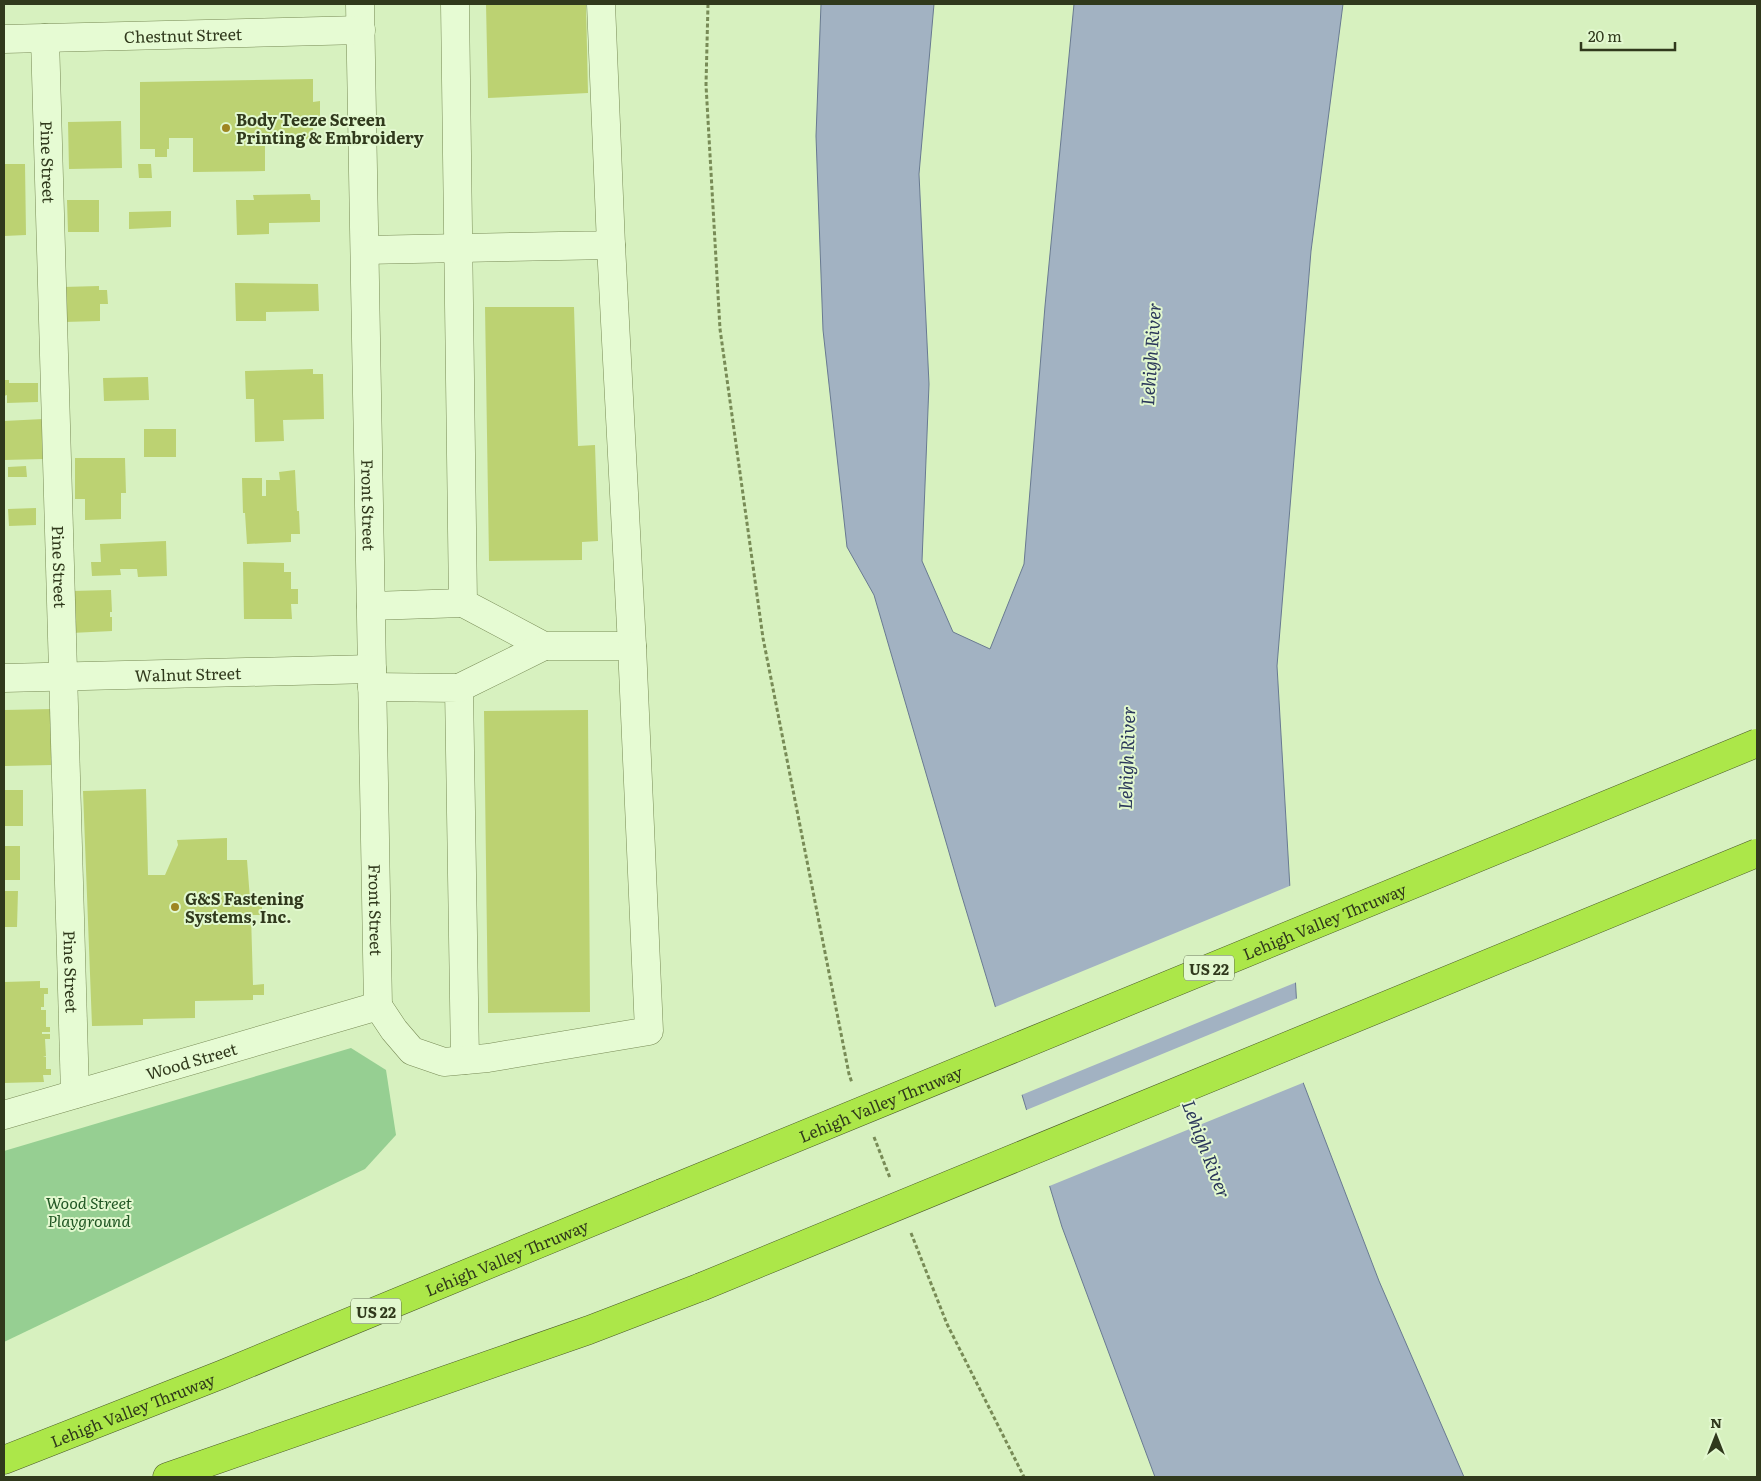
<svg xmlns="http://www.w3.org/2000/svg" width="1761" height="1481" font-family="Literata,serif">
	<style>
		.green { fill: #96cf92 }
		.water { fill: #a2b2c2; stroke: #697a91 }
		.pier { fill: #d7f1bf }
		.building { fill: #bcd272 }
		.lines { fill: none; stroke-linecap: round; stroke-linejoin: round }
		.minor-casing { stroke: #788b56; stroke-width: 29 }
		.highway-casing { stroke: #4b582b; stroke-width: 29 }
		.path { stroke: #788b56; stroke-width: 3; stroke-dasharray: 4 2.5; stroke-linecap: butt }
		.minor { stroke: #e6fbd3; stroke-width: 28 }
		.highway { stroke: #ace749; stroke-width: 28 }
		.highway-bridge-casing { stroke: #4b582b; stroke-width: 29; stroke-linecap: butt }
		.highway-bridge { stroke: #ace749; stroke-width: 28 }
		.poi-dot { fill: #9e8622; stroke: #e2f8cf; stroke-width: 2 }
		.labels { text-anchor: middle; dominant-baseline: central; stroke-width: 4; stroke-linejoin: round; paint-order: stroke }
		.shield { fill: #e2f8cf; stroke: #657252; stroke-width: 1 }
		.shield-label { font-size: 15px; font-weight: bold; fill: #30391c }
		.street-label { font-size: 16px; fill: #30391c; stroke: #e2f8cf }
		.poi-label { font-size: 16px; font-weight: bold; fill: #30391c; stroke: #e2f8cf; text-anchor: start }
		.park-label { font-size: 16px; font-style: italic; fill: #215724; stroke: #e2f8cf }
		.water-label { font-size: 18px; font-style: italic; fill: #2a365a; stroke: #e2f8cf }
	</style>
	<rect width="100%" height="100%" fill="#d7f1bf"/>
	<path class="green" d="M351,1048L386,1070L396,1135L365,1169L4,1342V1151Z"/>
	<path class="water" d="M821,4H934L919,174L929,384L922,561L953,632L990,649L1024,564L1045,306L1074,4H1343L1311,251L1277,666L1301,1077L1379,1281L1464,1477H1155L1062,1227L960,890L874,595L847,547L823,330L816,136Z"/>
	<path class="pier" d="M1292,885L1297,982L1019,1096L993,1008Z
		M1298,998L1303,1076L1305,1082L1047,1187L1024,1111Z"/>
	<path class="building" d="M486,4H586L588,93L488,98Z
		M313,79V102L320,101V117H313V139L265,140V171L193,172V138H169V149H167V157H155V149H140V82Z
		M121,121L122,168L69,169L68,122Z
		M4,164H25L26,235L4,236Z
		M138,164H151L152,178H139Z
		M310,194L311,200H320V222L269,223V234L237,235L236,200H254L253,195Z
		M67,200H99V232H68Z
		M171,211V227L129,229V212Z
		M235,283L318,284L319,311L266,312V321H236Z
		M99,286V290H107L108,304H100V321L64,322L63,287Z
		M485,307H574L578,446L595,445L598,541L582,542V560L489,561Z
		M313,369V374H323L324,419L283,420L284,441L255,442L254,399H246L245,371Z
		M148,377L149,400L104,401L103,378Z
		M4,380H9V383H38V402L7,403V395L4,396Z
		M43,419L44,459L4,460V421Z
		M144,429H176V457H144Z
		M75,458H125L126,493H121V519L85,520V499H75Z
		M26,466L27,477H8V467Z
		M295,470L297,511H299L300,534H291V542L247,544L245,513H243L242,478H262V496H266V480H280L279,472Z
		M36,508V525L9,526L8,509Z
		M166,541L167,576L138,577L137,569H120L121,575L92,576L91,562H101L100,544Z
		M243,562L284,563V572H291V589H298V604H291L292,619H244Z
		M111,590L112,612H110V617H112V631L71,633V591Z
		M53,709V765L5,766L4,710Z
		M588,710L590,1012L488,1013L484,711Z
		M146,789L148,875H165L178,845L177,840L227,838V860H247L250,899H262V915H251L253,985L264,984V995H253V1000L195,1001V1018L143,1019V1025L92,1026L83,791Z
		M4,790H23V826H4Z
		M4,846H20V880H4Z
		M4,891H18L17,927H4Z
		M40,981V988H48V994H44V1007H41V1010H46V1027H50V1032H42V1034H50V1039H45L46,1056L43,1057H46V1069H51V1075H43L44,1082L4,1083V982Z"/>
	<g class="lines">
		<defs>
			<g id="minor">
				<path id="s1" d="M360,4L378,1006"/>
				<path d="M455,4L463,603L544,646H632L611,245"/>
				<path id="s2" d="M45,38L75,1094"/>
				<path id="s3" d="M4,39L361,30"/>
				<path d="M365,250L611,245L601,4"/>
				<path d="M371,606L463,603"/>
				<path id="s4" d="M4,678L372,669"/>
				<path d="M372,687L459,688L465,1060"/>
				<path d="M459,688L544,646"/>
				<path d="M378,1006L394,1030L412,1051L444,1062L488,1058L649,1031L632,646"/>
				<path id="s5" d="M4,1115L378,1006"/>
			</g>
			<g id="highway">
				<path id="s6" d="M4,1460L223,1374L662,1193"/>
				<path d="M167,1477L589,1330L701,1287"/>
			</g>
		</defs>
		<use href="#minor" class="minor-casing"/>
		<use href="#highway" class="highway-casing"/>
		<path class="path" d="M708,4L706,85L720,329L763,638L849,1074L852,1083
			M874,1137L890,1178
			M911,1233L947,1324L1024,1477"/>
		<use href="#minor" class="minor"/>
		<use href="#highway" class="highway"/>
		<defs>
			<g id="highway-bridge">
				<path id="s7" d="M662,1193L1757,743"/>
				<path d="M701,1287L1757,853"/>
			</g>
		</defs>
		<use href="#highway-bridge" class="highway-bridge-casing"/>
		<use href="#highway-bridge" class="highway-bridge"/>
	</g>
	<g class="poi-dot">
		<circle cx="226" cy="128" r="5"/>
		<circle cx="175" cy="907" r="5"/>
	</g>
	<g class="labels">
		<g class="shield">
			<rect x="1184" y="955.5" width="50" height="25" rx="4"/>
			<rect x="351" y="1298.5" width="50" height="25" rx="4"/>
		</g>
		<g class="shield-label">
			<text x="1209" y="968">US 22</text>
			<text x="376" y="1311">US 22</text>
		</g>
		<g class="street-label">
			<text stroke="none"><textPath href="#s3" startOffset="179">Chestnut Street</textPath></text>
			<text stroke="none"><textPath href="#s2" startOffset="124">Pine Street</textPath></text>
			<text stroke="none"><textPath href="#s1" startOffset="501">Front Street</textPath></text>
			<text stroke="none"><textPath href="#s2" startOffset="529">Pine Street</textPath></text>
			<text stroke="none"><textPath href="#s4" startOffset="184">Walnut Street</textPath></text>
			<text stroke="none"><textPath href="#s1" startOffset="906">Front Street</textPath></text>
			<text stroke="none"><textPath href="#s7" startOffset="716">Lehigh Valley Thruway</textPath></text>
			<text stroke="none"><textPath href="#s2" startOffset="934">Pine Street</textPath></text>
			<text stroke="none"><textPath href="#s5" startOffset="195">Wood Street</textPath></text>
			<text stroke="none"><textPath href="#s7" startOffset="236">Lehigh Valley Thruway</textPath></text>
			<text stroke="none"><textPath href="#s6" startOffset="542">Lehigh Valley Thruway</textPath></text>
			<text stroke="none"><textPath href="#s6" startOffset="138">Lehigh Valley Thruway</textPath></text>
		</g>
		<g class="poi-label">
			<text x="236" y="119">Body Teeze Screen<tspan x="236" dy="18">Printing &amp; Embroidery</tspan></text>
			<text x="185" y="898">G&amp;S Fastening<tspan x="185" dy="18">Systems, Inc.</tspan></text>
		</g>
		<g class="park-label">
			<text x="89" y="1202">Wood Street<tspan x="89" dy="18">Playground</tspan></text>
		</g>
		<g class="water-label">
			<text transform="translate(1150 354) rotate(-86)">Lehigh River</text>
			<text transform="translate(1126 758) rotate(-88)">Lehigh River</text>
			<text transform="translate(1207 1149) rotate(69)">Lehigh River</text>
		</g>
	</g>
	<rect width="1761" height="1481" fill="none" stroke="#30391c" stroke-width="10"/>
	<g transform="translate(1716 1436)" stroke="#e2f8cf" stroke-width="4" paint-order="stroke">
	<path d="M0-4L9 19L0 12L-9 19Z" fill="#30391c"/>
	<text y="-8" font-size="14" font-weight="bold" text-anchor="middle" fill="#30391c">N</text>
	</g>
	<path d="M1581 42v8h94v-8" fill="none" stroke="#30391c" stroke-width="2.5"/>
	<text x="1588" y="42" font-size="15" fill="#30391c" stroke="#e2f8cf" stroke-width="4" paint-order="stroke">20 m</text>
</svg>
